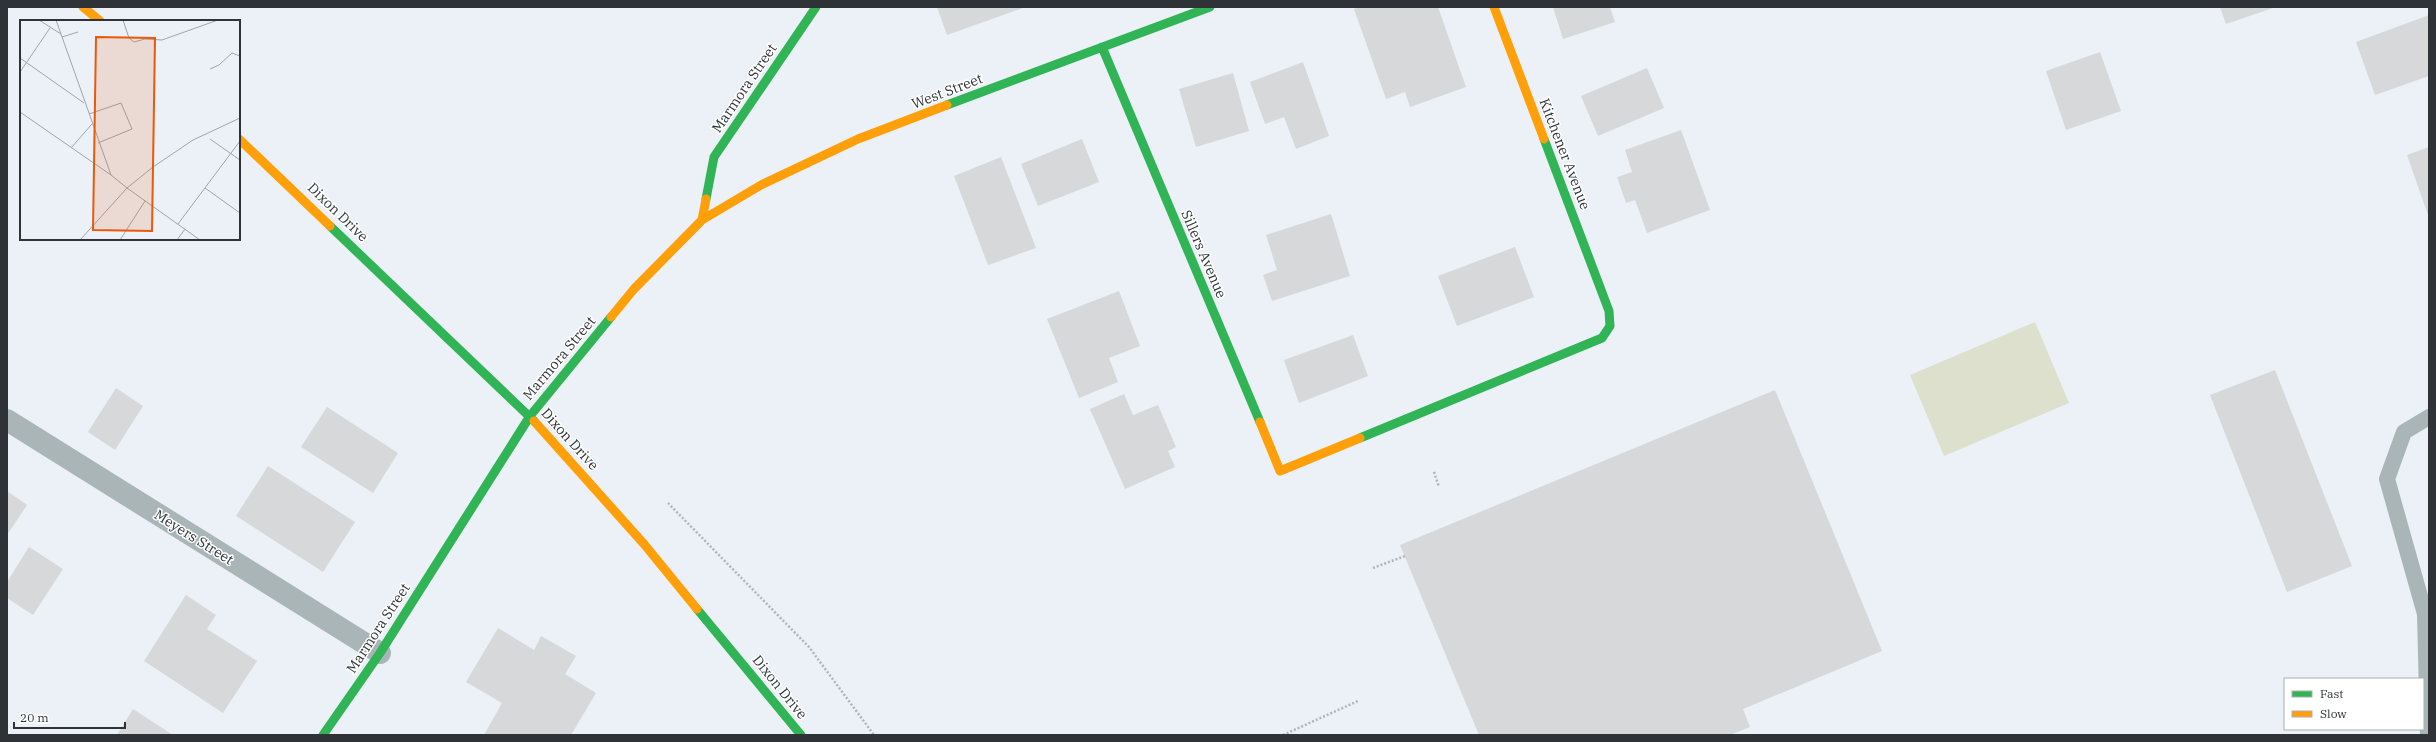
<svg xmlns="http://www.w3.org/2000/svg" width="2436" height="742" font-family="'IBM Plex Serif',serif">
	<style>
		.green { fill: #dce0cd }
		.building { fill: #d7d8d9 }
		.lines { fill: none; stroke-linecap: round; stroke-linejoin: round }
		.path { stroke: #adb5b8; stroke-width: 2.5; stroke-dasharray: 2 2; stroke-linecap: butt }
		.lane { stroke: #aab5b7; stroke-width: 16 }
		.street { stroke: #aab5b7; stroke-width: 22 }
		.fast { stroke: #30b455; stroke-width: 9 }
		.slow { stroke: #ff9f0a; stroke-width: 9 }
		.labels { text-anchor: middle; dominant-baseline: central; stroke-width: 3; stroke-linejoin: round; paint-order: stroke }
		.street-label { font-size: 14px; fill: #2f3337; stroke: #fff }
		.inset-road { fill: none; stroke: #a0a5aa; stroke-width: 1 }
		.view { fill: #e8590c; fill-opacity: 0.15; stroke: #e8590c; stroke-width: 2 }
		.inset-edge { fill: none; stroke: #2f3337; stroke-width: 2 }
	</style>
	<rect width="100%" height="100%" fill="#ebf1f6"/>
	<path class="green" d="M2035,322L2069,403L1944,456L1910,375Z"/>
	<path class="building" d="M937,7H1026L947,35Z
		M1360,7H1438L1466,87L1410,107L1405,92L1386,99L1354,9Z
		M1553,7H1610L1615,22L1563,39Z
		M2220,7H2276L2226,24Z
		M2429,15V76L2375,95L2356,42Z
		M2100,52L2121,111L2066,130L2046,71Z
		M1303,62L1329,136L1296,149L1284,117L1265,124L1250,82Z
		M1647,68L1664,108L1598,136L1581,96Z
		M1233,73L1249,131L1196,147L1179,89Z
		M1681,130L1710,210L1647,233L1635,200L1626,203L1617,177L1632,172L1625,150Z
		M1082,139L1099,182L1038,206L1021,164Z
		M2429,147V218L2407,155Z
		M1001,157L1036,248L988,265L954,176Z
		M1331,214L1350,276L1272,301L1263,275L1277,270L1266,235Z
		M1515,247L1534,297L1457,326L1438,276Z
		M1119,291L1140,346L1109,358L1118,382L1079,398L1047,319Z
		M1353,335L1368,376L1299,403L1284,360Z
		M2275,370L2352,566L2287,592L2210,395Z
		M116,388L143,406L115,450L88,432Z
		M1775,390L1882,651L1743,709L1750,727L1730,735H1479L1400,545Z
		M1124,394L1133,415L1158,405L1176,447L1168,451L1175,467L1125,489L1090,409Z
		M327,407L398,453L373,493L301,447Z
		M268,466L355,522L323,572L236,516Z
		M7,491L27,505L7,535Z
		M29,547L63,569L33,615L7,598V582Z
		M186,595L216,615L207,629L257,661L223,713L144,661Z
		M498,628L534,650L541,636L576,656L565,674L596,693L571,735H484L502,703L466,682Z
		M133,709L173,735H117Z"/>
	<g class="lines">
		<path class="path" d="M1434,472L1439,487
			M668,503L809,647L874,735
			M1373,568L1405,556
			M1283,735L1358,701"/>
		<path class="lane" d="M2428,735L2425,614L2387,479L2404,432L2429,417"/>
		<path class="street" d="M7,420L380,653"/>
		<path class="fast" d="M1102,47L1260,422
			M947,105L1210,7
			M706,199L714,157L816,7
			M330,226L534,421
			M1360,438L1602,338L1610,326L1609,311L1544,139
			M697,609L801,735
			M323,735L380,653L530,416L611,317"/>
		<path class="slow" d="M83,7L100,21
			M1494,7L1544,139
			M239,139L330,226
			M702,220L761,185L858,139L947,105
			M611,317L634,289L702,220L706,199
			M534,421L644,544L697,609
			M1260,422L1280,471L1360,438"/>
	</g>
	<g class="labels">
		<g class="street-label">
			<text transform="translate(744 88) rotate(-56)">Marmora Street</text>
			<text transform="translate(947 91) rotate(-21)">West Street</text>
			<text transform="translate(1565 154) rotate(69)">Kitchener Avenue</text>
			<text transform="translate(338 212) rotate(44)">Dixon Drive</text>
			<text transform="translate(1204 254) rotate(67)">Sillers Avenue</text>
			<text transform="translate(559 358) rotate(-50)">Marmora Street</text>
			<text transform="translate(570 439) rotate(48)">Dixon Drive</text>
			<text transform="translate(194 537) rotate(32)">Meyers Street</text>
			<text transform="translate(378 628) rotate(-57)">Marmora Street</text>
			<text transform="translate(780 687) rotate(51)">Dixon Drive</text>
		</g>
	</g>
	<g transform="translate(20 20)">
		<rect width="220" height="220" fill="#ebf1f6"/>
		<path class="inset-road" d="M19,0L41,14M36,0L91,155M103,0L109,18L114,22L125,19L142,20L198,0M42,17L58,12M0,38L64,83M190,49L199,45L212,33L220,36M0,52L30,8M0,92L91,155L107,168M69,94L101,83L112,109L78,123M190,119L220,140M51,128L72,104M107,168L180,220M185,168L220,193M158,204L220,121M60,220L107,168L133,147L173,120L220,98M100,220L125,181M157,220L165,209"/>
		<path class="view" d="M76,17L135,18L132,211L73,210Z"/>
		<rect width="220" height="220" class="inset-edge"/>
	</g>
	<rect width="2436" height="742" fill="none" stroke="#2f3337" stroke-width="16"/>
	<rect x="2284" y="678" width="140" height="52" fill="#ffffff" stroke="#acadaf"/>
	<rect x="2292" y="691" width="20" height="6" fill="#30b455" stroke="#acadaf"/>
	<text x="2320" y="698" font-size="12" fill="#2f3337">Fast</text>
	<rect x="2292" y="711" width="20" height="6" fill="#ff9f0a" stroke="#acadaf"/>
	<text x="2320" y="718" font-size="12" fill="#2f3337">Slow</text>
	<path d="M14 722v6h111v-6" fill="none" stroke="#2f3337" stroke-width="2"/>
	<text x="20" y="722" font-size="12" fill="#2f3337" stroke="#ffffff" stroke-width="3" paint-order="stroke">20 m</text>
</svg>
